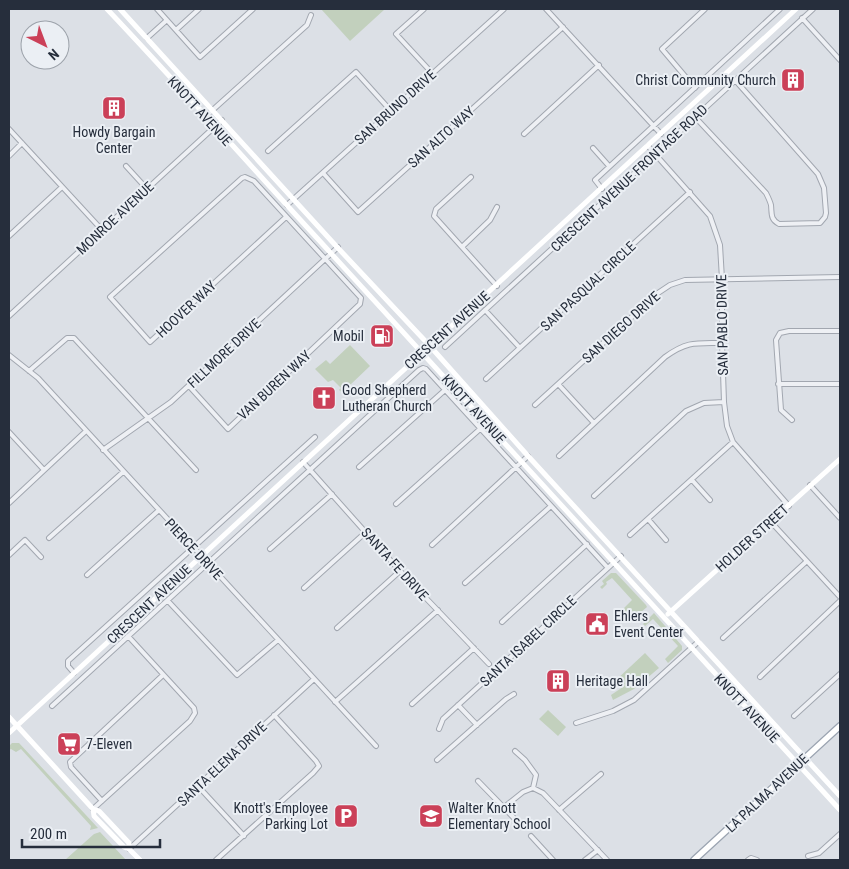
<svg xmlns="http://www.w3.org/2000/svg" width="849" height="869" font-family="'Roboto Condensed',sans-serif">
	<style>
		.green { fill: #c2d0bd }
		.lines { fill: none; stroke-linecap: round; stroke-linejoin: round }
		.street-casing { stroke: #a2a7b0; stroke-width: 6 }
		.primary-casing { stroke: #9ba4b1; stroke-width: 8 }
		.street { stroke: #eef0f4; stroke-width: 4 }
		.secondary { stroke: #fff; stroke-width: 5 }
		.primary { stroke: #fff; stroke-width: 5.5 }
		.labels { text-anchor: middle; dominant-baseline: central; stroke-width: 4; stroke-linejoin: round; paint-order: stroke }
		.poi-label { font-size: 14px; fill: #262e3c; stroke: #ebeff4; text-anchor: start }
		.street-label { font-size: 14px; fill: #262e3c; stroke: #ebeff4 }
	</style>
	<rect width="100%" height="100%" fill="#dce0e6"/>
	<path class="green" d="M321,9H385L350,41Z
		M350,345L370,366L349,386V390L344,394L339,390L341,388L333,380L328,382L315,369L326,360L330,364Z
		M611,573H616L646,605L647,607L633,619L623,609L632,600L612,578L606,582L607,584L602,589L600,587L604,584L602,581Z
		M654,613L682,646V650L668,663L665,659L678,646L653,619L645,626L643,624Z
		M645,653L659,668L634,689L613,700L611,695L623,687L616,680Z
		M548,710L566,727L558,736L539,719Z
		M12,743H19L98,828L90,830L91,826L21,749L16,752L11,749L9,750V746Z
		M100,832L126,860H65L94,834Z"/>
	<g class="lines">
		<defs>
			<path id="street" d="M157,9L200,57L253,9
				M424,9L396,34L432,73
				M546,9L661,134
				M802,18L840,60
				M176,30L199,9
				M147,38L167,20
				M695,88L662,49L705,9
				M206,116L307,25L311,15
				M695,117L766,193C768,197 770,201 771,205C772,214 770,219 779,224L820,223L825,217L826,213L824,188L818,174L735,80
				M9,129L102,230
				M524,134L599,65
				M648,146L710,216L720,245L722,279V343L724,402L727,426L733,442L789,506
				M593,148L609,166
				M268,151L356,72L391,111
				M9,156L22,143
				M126,166L147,189
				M323,173L358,212L563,27
				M471,177L436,209L434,216L497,286
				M602,189L595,180L780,9
				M287,205L504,9
				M9,236L62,187
				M462,247L490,220L497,207
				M485,310L520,348
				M9,316L222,120
				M445,347L813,9
				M9,355L38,378L376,746
				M29,371L67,338H74L196,470
				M486,379L690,192
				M778,384H840
				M559,385L594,423
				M189,386L228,429L360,304L361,298L254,181L245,177L242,178L110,297L150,342L286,217
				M535,405L658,293L670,285L685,280L840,277
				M792,420L781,410L776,340L780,333L789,331H840
				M9,432L44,470
				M103,450L171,402L338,247
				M559,456L665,357C687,341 696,343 722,343
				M303,462L400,571L489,664
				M359,467L445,390
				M692,480L710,500
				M810,485L840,518
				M594,496L686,411L704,403L724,402
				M9,503L86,431
				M396,504L480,429
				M648,519L666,540
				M771,522L840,597
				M630,535L733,442
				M49,538L123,472
				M432,545L528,456
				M270,549L332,494
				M9,555L25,540L41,557
				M87,575L159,510
				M465,583L551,506
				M304,588L366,532
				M168,601L237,675L278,640
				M502,622L587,544
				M337,628L400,571
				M723,638L807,561
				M74,673L68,666V661L315,437
				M760,677L840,601
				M335,702L438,610
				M412,704L474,648
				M458,705L477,725
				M52,706L419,370L423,368L426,369L608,568
				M794,716L840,674
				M576,723L613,711L634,700L698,642
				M439,729L443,719L621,556
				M515,751L525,760L536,775L533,788L543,793L607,860
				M437,760L506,699L514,694
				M478,781L514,818
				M198,786L244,836
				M102,801L71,767L70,762L163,675
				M503,808L523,792L533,788
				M93,809L190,721L195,713L194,708L128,636
				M559,810L601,774
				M531,836L553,860
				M129,849L314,679
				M808,856L819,853L840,834
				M216,860L313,773L319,766L316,761L274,715
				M585,860L598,850
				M748,860L751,858L757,860"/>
			<path id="primary" d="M694,860L840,726"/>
		</defs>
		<use href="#street" class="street-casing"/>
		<use href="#primary" class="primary-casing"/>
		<use href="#street" class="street"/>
		<path class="secondary" d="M107,9C178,84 247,162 317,238C492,428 666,619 840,810
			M120,9L337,247L429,345L528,456L840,796
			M668,614L840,459
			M9,717L93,809L94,816L124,847L129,849L140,860
			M9,733L796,9
			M93,809L99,811L129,843V849"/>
		<use href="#primary" class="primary"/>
	</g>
	<defs>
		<symbol id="building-square" viewBox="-11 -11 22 22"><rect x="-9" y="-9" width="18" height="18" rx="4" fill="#cb4058" stroke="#ebeff4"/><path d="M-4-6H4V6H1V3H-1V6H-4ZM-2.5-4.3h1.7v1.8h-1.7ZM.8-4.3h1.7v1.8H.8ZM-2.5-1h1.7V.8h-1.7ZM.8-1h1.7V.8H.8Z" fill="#fff"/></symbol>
		<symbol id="fuel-square" viewBox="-11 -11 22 22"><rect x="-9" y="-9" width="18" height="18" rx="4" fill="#cb4058" stroke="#ebeff4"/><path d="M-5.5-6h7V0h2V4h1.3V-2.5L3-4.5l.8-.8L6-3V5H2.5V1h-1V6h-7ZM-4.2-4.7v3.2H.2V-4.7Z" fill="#fff"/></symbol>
		<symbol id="church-square" viewBox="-11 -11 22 22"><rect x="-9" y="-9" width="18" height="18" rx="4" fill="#cb4058" stroke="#ebeff4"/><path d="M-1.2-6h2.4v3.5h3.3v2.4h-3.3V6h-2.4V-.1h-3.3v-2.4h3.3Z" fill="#fff"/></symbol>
		<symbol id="civic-square" viewBox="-11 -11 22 22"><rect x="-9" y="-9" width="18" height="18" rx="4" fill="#cb4058" stroke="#ebeff4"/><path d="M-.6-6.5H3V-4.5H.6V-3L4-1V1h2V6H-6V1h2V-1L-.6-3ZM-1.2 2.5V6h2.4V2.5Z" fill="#fff"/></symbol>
		<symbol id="supermarket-square" viewBox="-11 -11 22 22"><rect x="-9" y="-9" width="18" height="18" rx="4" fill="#cb4058" stroke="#ebeff4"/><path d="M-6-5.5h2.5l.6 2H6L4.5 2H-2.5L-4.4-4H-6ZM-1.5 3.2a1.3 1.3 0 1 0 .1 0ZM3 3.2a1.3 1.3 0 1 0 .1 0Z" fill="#fff"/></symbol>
		<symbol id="parking-square" viewBox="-11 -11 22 22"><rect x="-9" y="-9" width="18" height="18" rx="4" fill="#cb4058" stroke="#ebeff4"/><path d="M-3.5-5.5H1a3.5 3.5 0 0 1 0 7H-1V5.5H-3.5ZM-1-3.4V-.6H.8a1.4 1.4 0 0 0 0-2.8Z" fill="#fff"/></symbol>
		<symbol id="school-square" viewBox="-11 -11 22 22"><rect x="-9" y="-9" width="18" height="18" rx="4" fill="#cb4058" stroke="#ebeff4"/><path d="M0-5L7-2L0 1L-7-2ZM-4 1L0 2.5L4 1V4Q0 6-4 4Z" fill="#fff"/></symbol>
	</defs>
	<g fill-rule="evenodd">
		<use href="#building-square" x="779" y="66" width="28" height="28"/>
		<use href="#building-square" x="100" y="94" width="28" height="28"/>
		<use href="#fuel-square" x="368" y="322" width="28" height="28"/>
		<use href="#church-square" x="310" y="384" width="28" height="28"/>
		<use href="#civic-square" x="583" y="610" width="28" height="28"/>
		<use href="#building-square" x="544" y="667" width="28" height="28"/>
		<use href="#supermarket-square" x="55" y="730" width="28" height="28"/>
		<use href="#parking-square" x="332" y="802" width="28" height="28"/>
		<use href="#school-square" x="417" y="802" width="28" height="28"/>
	</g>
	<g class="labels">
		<g class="poi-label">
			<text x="776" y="80" text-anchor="end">Christ Community Church</text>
			<text x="114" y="132" text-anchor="middle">Howdy Bargain<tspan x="114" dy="16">Center</tspan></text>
			<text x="364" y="336" text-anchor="end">Mobil</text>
			<text x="342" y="390">Good Shepherd<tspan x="342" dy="16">Lutheran Church</tspan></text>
			<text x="614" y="616">Ehlers<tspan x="614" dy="16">Event Center</tspan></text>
			<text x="576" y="681">Heritage Hall</text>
			<text x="86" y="744">7-Eleven</text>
			<text x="328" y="808" text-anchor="end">Knott's Employee<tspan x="328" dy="16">Parking Lot</tspan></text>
			<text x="448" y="808">Walter Knott<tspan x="448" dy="16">Elementary School</tspan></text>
		</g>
		<g class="street-label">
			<text transform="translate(395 107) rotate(-42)">SAN BRUNO DRIVE</text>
			<text transform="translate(200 111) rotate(48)">KNOTT AVENUE</text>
			<text transform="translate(441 137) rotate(-42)">SAN ALTO WAY</text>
			<text transform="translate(629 178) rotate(-43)">CRESCENT AVENUE FRONTAGE ROAD</text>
			<text transform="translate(115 218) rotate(-43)">MONROE AVENUE</text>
			<text transform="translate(588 286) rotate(-43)">SAN PASQUAL CIRCLE</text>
			<text transform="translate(186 309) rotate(-43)">HOOVER WAY</text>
			<text transform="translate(722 325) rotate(-91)">SAN PABLO DRIVE</text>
			<text transform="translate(621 327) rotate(-42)">SAN DIEGO DRIVE</text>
			<text transform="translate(447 330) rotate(-42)">CRESCENT AVENUE</text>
			<text transform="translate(224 353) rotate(-43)">FILLMORE DRIVE</text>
			<text transform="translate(274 385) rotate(-43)">VAN BUREN WAY</text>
			<text transform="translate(474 409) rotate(48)">KNOTT AVENUE</text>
			<text transform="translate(752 538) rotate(-42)">HOLDER STREET</text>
			<text transform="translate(194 549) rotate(47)">PIERCE DRIVE</text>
			<text transform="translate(395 564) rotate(48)">SANTA FE DRIVE</text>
			<text transform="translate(149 604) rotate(-43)">CRESCENT AVENUE</text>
			<text transform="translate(528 641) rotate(-43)">SANTA ISABEL CIRCLE</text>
			<text transform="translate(747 708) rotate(47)">KNOTT AVENUE</text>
			<text transform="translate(222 764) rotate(-43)">SANTA ELENA DRIVE</text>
			<text transform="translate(767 793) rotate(-43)">LA PALMA AVENUE</text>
		</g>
	</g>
	<rect width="849" height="869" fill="none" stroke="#262e3c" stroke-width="20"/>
	<g transform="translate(45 45) rotate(138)"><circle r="24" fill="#ebeff4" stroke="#9ca2aa"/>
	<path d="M0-4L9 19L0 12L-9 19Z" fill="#cb4058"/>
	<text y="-8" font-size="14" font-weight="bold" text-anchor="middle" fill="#262e3c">N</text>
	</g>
	<path d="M22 839v8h138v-8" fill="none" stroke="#262e3c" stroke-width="2.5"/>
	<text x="30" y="839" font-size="15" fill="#262e3c" stroke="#ebeff4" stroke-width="4" paint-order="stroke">200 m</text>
</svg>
